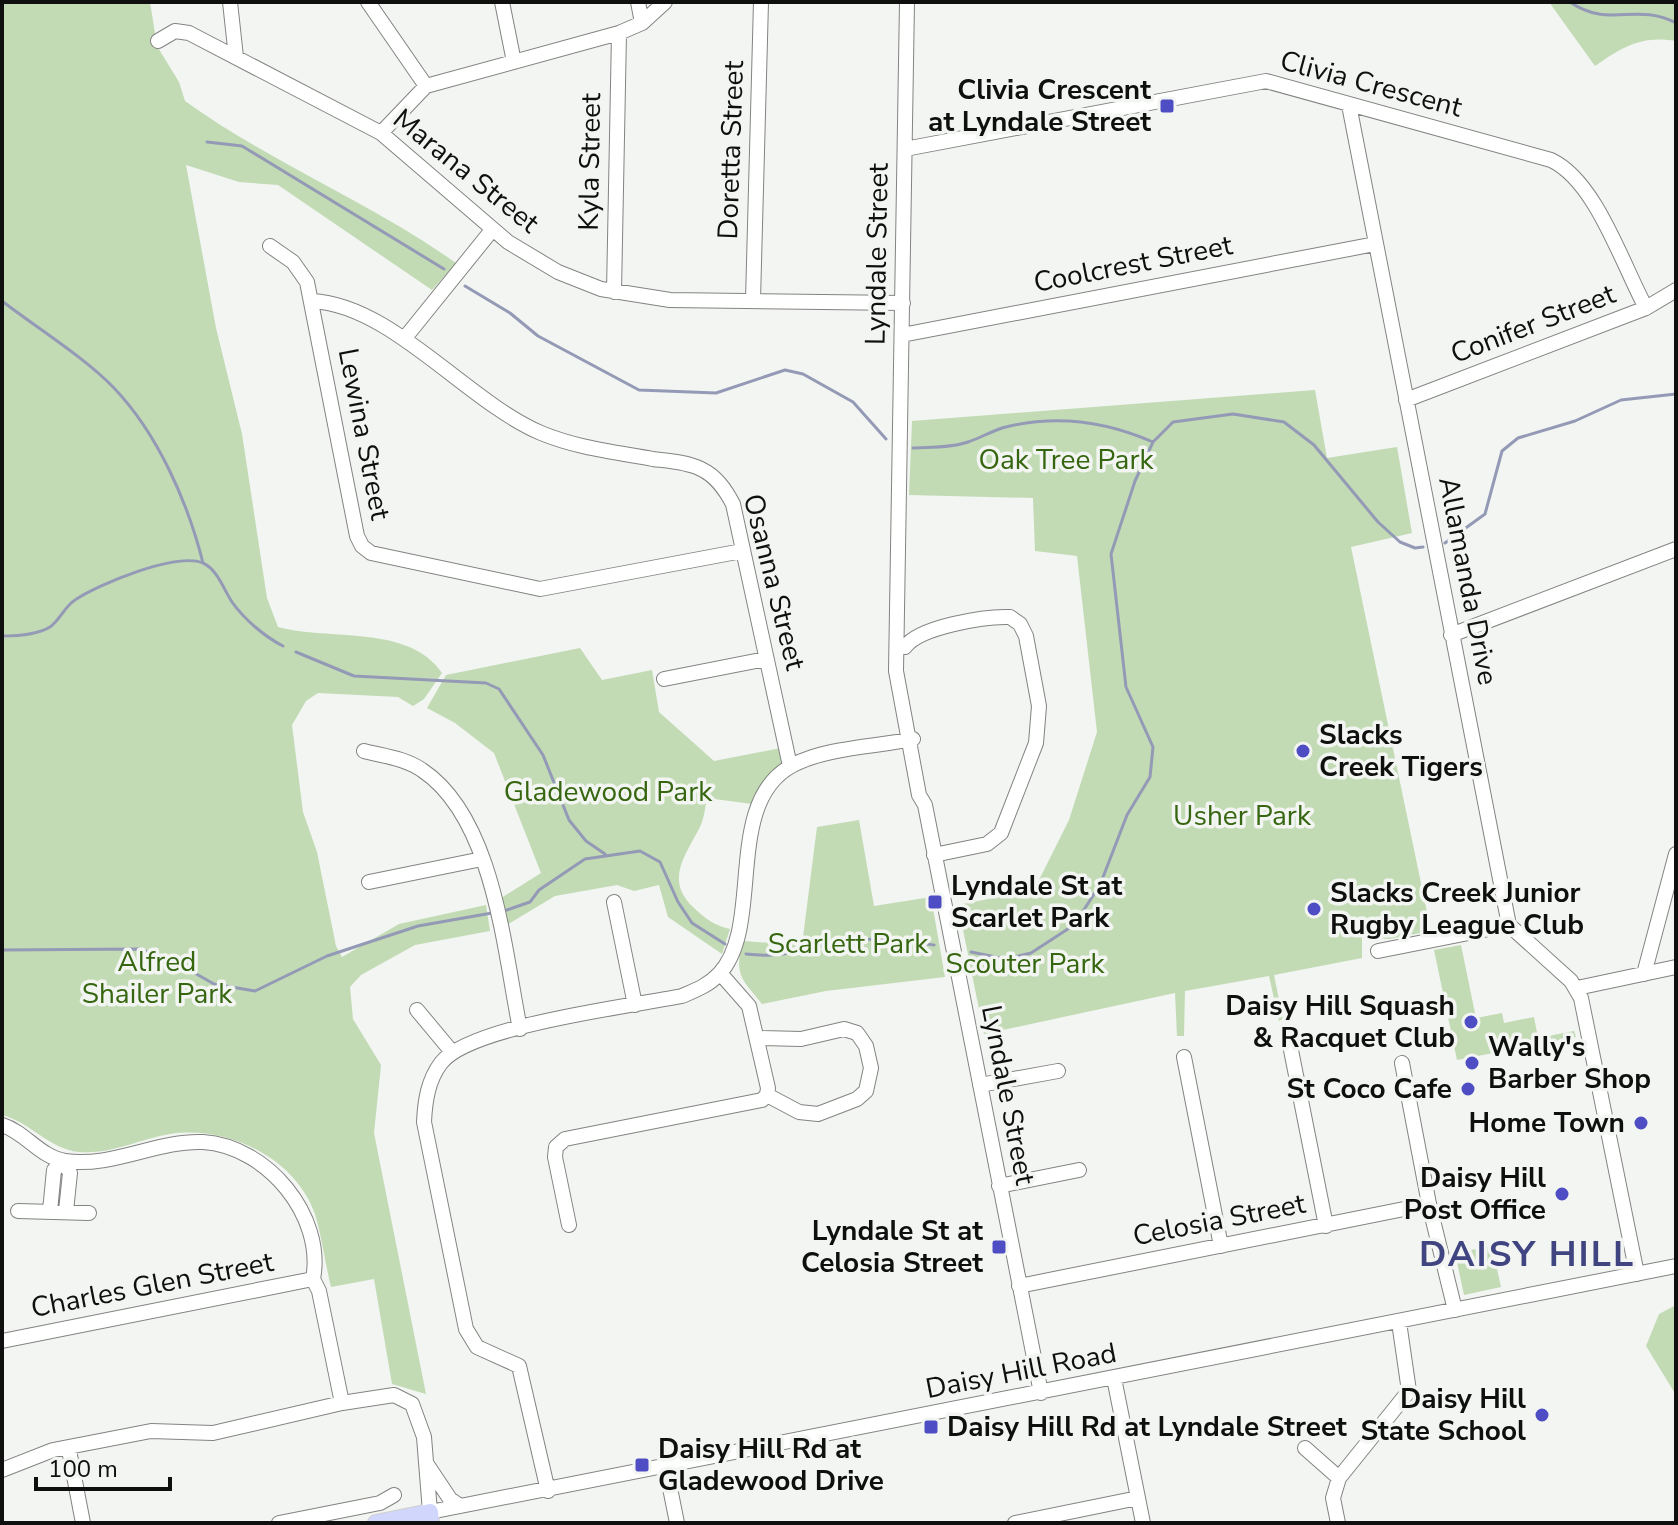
<svg xmlns="http://www.w3.org/2000/svg" width="1678" height="1525" font-family="'Nunito Sans',sans-serif">
	<style>
		.green { fill: #c2dbb5 }
		.lines { fill: none; stroke-linecap: round; stroke-linejoin: round }
		.stream { stroke: #949ab6; stroke-width: 3 }
		.minor-casing { stroke: #828481; stroke-width: 16 }
		.major-casing { stroke: #cfcfcf; stroke-width: 18 }
		.minor { stroke: #fff; stroke-width: 14 }
		.major { stroke: #d1d7fc; stroke-width: 16 }
		.poi-dot { fill: #4e4dc4; stroke: #f2f5f1; stroke-width: 3 }
		.labels { text-anchor: middle; dominant-baseline: central; stroke-width: 7; stroke-linejoin: round; paint-order: stroke }
		.street-label { font-size: 28px; fill: #0e0f0e; stroke: #f2f5f1 }
		.poi-label { font-size: 28px; font-weight: bold; fill: #0e0f0e; stroke: #f2f5f1; text-anchor: end }
		.park-label { font-size: 28px; fill: #366610; stroke: #f2f5f1 }
		.district-label { font-size: 36px; font-weight: bold; letter-spacing: 2px; fill: #404581; stroke: #f2f5f1 }
	</style>
	<rect width="100%" height="100%" fill="#f2f5f1"/>
	<path class="green" d="M2,2H150L157,46L179,82L185,101C271,163 370,202 456,263L432,290L278,185L239,182L186,165L216,328L242,434L267,598L278,627C329,641 409,624 442,673L424,699L413,706L398,697L318,693L306,701L292,725L303,812L317,852L336,946L342,957L399,924L486,905L490,931L415,945L361,975L350,987L353,1019L381,1065L374,1133L426,1394L392,1384L374,1279L331,1287C325,1263 322,1237 315,1214C295,1157 226,1125 170,1134C140,1139 109,1155 79,1152C49,1149 30,1122 2,1115Z
		M1549,2H1676V41C1642,35 1622,47 1595,66Z
		M1315,390L1327,458L1397,447L1412,533L1351,547L1431,931L1389,939L1362,937V958L1274,975L1283,1019L1279,1021L1269,976L1185,991L1184,1036H1177L1175,993L984,1034L958,905L1013,894L1037,884L1069,820L1097,732L1077,556L1035,551L1033,498L909,495L912,421Z
		M580,648L602,680L652,670L659,712L714,761L781,748L784,763L752,804L707,798C705,808 704,820 699,829C685,856 665,880 693,907C706,919 713,925 730,929L722,954L668,917L659,885L634,891L617,885L555,896L500,929L493,903L541,873L494,753L455,723L427,708L446,675Z
		M859,820L874,906L931,897L945,977L826,991L762,1004C741,978 734,975 743,941L802,945L817,827Z
		M1461,945L1476,1018L1502,1013L1504,1023L1534,1017L1538,1038L1574,1031L1576,1037L1457,1060L1434,950Z
		M1492,1246L1501,1287L1464,1295L1455,1253Z
		M1676,1305V1395L1646,1346L1659,1314Z"/>
	<g class="lines">
		<path class="stream" d="M1570,2C1609,29 1636,2 1676,23
			M207,142L242,146L444,269
			M465,286L510,313L538,336L639,390L716,393L785,370L803,374L853,402L886,439
			M2,301C37,328 84,357 114,388C158,434 188,503 203,563
			M913,448C930,447 952,448 968,442C980,438 990,432 1002,428C1054,414 1105,421 1153,442
			M1445,543L1485,514L1502,451L1518,438L1575,421L1621,400L1676,394
			M2,636C17,636 37,635 50,627C60,620 65,606 75,600C99,584 176,552 203,563C217,569 224,590 232,602C244,619 265,637 283,646
			M296,652L354,676L486,683L499,689L543,755L569,820L586,841L605,854
			M504,911L530,902L539,890L585,859L640,851L660,862L678,902L692,923L725,944
			M2,950L139,949L170,959L214,984L255,991L327,956L418,926L492,913
			M971,952L1006,959L1031,953L1074,925L1100,885L1127,815L1150,777L1153,747L1126,687L1111,554L1135,481L1153,442L1173,422L1233,414L1284,422L1314,445L1378,522L1400,542L1415,548L1423,547
			M746,954C789,959 806,947 846,941C876,937 904,941 934,945"/>
		<defs>
			<path id="minor" d="M230,2L236,57
				M368,2L426,86
				M502,2L514,62
				M638,2L642,23
				M907,2L896,671L919,795L925,805L1041,1393
				M158,41L175,31L189,33L381,133L508,242L558,272L601,289L670,300L903,303
				M1349,105L1509,925L1571,981L1581,998L1637,1274
				M381,133L426,86L619,33L642,23L665,2
				M905,149L1266,81L1551,160C1596,181 1622,264 1646,308
				M270,246L293,262L307,282L357,536L362,546L371,553L540,589L742,551
				M614,292L619,33
				M753,300L761,2
				M312,301C392,305 466,401 541,433C577,448 615,452 653,459C669,461 687,462 701,469C716,476 725,489 733,504L790,766
				M902,335L1375,244
				M404,339L492,230
				M1406,400L1646,308L1676,290
				M1451,635L1676,549
				M905,647C919,627 985,616 1010,617L1020,624L1026,636L1039,706L1036,743L1001,833L987,844L934,855
				M664,679L766,659
				M364,751C383,756 405,758 422,770C494,818 504,950 520,1029
				M369,882L482,859
				M614,902L635,1005
				M1378,951L1509,925
				M720,973L749,1006L768,1088L767,1095
				M1644,974L1676,854
				M1577,988L1676,967
				M417,1010L452,1052
				M1288,1035L1326,1226
				M758,1038L801,1039L844,1029L857,1033L866,1046L871,1068L866,1091L857,1099L818,1114L799,1112L767,1095
				M1184,1057L1221,1246
				M1402,1063L1429,1204L1455,1310
				M980,1085L1058,1071
				M2,1125C25,1132 40,1157 65,1161C112,1168 157,1140 203,1142C267,1146 325,1216 313,1279L319,1291L342,1403
				M999,1186L1079,1170
				M18,1211L89,1213
				M50,1211L54,1170L64,1161L70,1173L66,1211
				M569,1225L555,1157L556,1147L565,1139L762,1100L767,1095
				M1019,1286L1429,1204
				M2,1341L313,1279
				M1114,1378L1143,1523
				M1305,1448L1339,1478
				M69,1450L83,1523
				M426,1463L450,1499L460,1506
				M666,1468L677,1523
				M2,1470L53,1450L151,1431L213,1433L342,1403L394,1395L412,1404L424,1437L430,1512L1676,1266
				M548,1491L519,1366L477,1347L466,1329L424,1122C425,1101 428,1080 441,1063C469,1026 631,1006 682,996C696,990 709,985 719,974C765,926 722,802 793,765C828,747 875,747 913,739
				M279,1523L380,1503L394,1495
				M1015,1523L1138,1498
				M1338,1523L1333,1498L1339,1478L1409,1391L1399,1322"/>
			<path id="major" d="M376,1523L430,1512L431,1523"/>
		</defs>
		<use href="#minor" class="minor-casing"/>
		<use href="#major" class="major-casing"/>
		<use href="#minor" class="minor"/>
		<use href="#major" class="major"/>
	</g>
	<g class="poi-dot">
		<rect x="1159" y="98" width="16" height="16" rx="4"/>
		<circle cx="1303" cy="751" r="8"/>
		<rect x="927" y="894" width="16" height="16" rx="4"/>
		<circle cx="1314" cy="909" r="8"/>
		<circle cx="1471" cy="1022" r="8"/>
		<circle cx="1472" cy="1063" r="8"/>
		<circle cx="1468" cy="1089" r="8"/>
		<circle cx="1641" cy="1123" r="8"/>
		<circle cx="1562" cy="1194" r="8"/>
		<rect x="991" y="1239" width="16" height="16" rx="4"/>
		<circle cx="1542" cy="1415" r="8"/>
		<rect x="923" y="1419" width="16" height="16" rx="4"/>
		<rect x="634" y="1457" width="16" height="16" rx="4"/>
	</g>
	<g class="labels">
		<g class="street-label">
			<text transform="translate(1371 84) rotate(15)">Clivia Crescent</text>
			<text transform="translate(731 150) rotate(-88)">Doretta Street</text>
			<text transform="translate(590 162) rotate(-89)">Kyla Street</text>
			<text transform="translate(466 171) rotate(39)">Marana Street</text>
			<text transform="translate(877 254) rotate(-89)">Lyndale Street</text>
			<text transform="translate(1133 264) rotate(-11)">Coolcrest Street</text>
			<text transform="translate(1533 324) rotate(-21)">Conifer Street</text>
			<text transform="translate(364 434) rotate(79)">Lewina Street</text>
			<text transform="translate(1468 581) rotate(79)">Allamanda Drive</text>
			<text transform="translate(774 582) rotate(76)">Osanna Street</text>
			<text transform="translate(1008 1095) rotate(79)">Lyndale Street</text>
			<text transform="translate(1219 1220) rotate(-11)">Celosia Street</text>
			<text transform="translate(152 1285) rotate(-11)">Charles Glen Street</text>
			<text transform="translate(1021 1371) rotate(-11)">Daisy Hill Road</text>
		</g>
		<g class="poi-label">
			<text x="1151" y="90">Clivia Crescent<tspan x="1151" dy="32">at Lyndale Street</tspan></text>
			<text x="1319" y="735" text-anchor="start">Slacks<tspan x="1319" dy="32">Creek Tigers</tspan></text>
			<text x="951" y="886" text-anchor="start">Lyndale St at<tspan x="951" dy="32">Scarlet Park</tspan></text>
			<text x="1330" y="893" text-anchor="start">Slacks Creek Junior<tspan x="1330" dy="32">Rugby League Club</tspan></text>
			<text x="1455" y="1006">Daisy Hill Squash<tspan x="1455" dy="32">&amp; Racquet Club</tspan></text>
			<text x="1488" y="1047" text-anchor="start">Wally's<tspan x="1488" dy="32">Barber Shop</tspan></text>
			<text x="1452" y="1089">St Coco Cafe</text>
			<text x="1625" y="1123">Home Town</text>
			<text x="1546" y="1178">Daisy Hill<tspan x="1546" dy="32">Post Office</tspan></text>
			<text x="983" y="1231">Lyndale St at<tspan x="983" dy="32">Celosia Street</tspan></text>
			<text x="1526" y="1399">Daisy Hill<tspan x="1526" dy="32">State School</tspan></text>
			<text x="947" y="1427" text-anchor="start">Daisy Hill Rd at Lyndale Street</text>
			<text x="658" y="1449" text-anchor="start">Daisy Hill Rd at<tspan x="658" dy="32">Gladewood Drive</tspan></text>
		</g>
		<g class="park-label">
			<text x="1066" y="460">Oak Tree Park</text>
			<text x="608" y="792">Gladewood Park</text>
			<text x="1242" y="816">Usher Park</text>
			<text x="848" y="944">Scarlett Park</text>
			<text x="157" y="962">Alfred<tspan x="157" dy="32">Shailer Park</tspan></text>
			<text x="1025" y="964">Scouter Park</text>
		</g>
		<g class="district-label">
			<text x="1527" y="1254">DAISY HILL</text>
		</g>
	</g>
	<rect width="1678" height="1525" fill="none" stroke="#0e0f0e" stroke-width="8"/>
	<path d="M36 1477v12h134v-12" fill="none" stroke="#0e0f0e" stroke-width="4"/>
	<text x="48" y="1477" font-size="24" fill="#0e0f0e" stroke="#f2f5f1" stroke-width="6" paint-order="stroke">100 m</text>
</svg>
